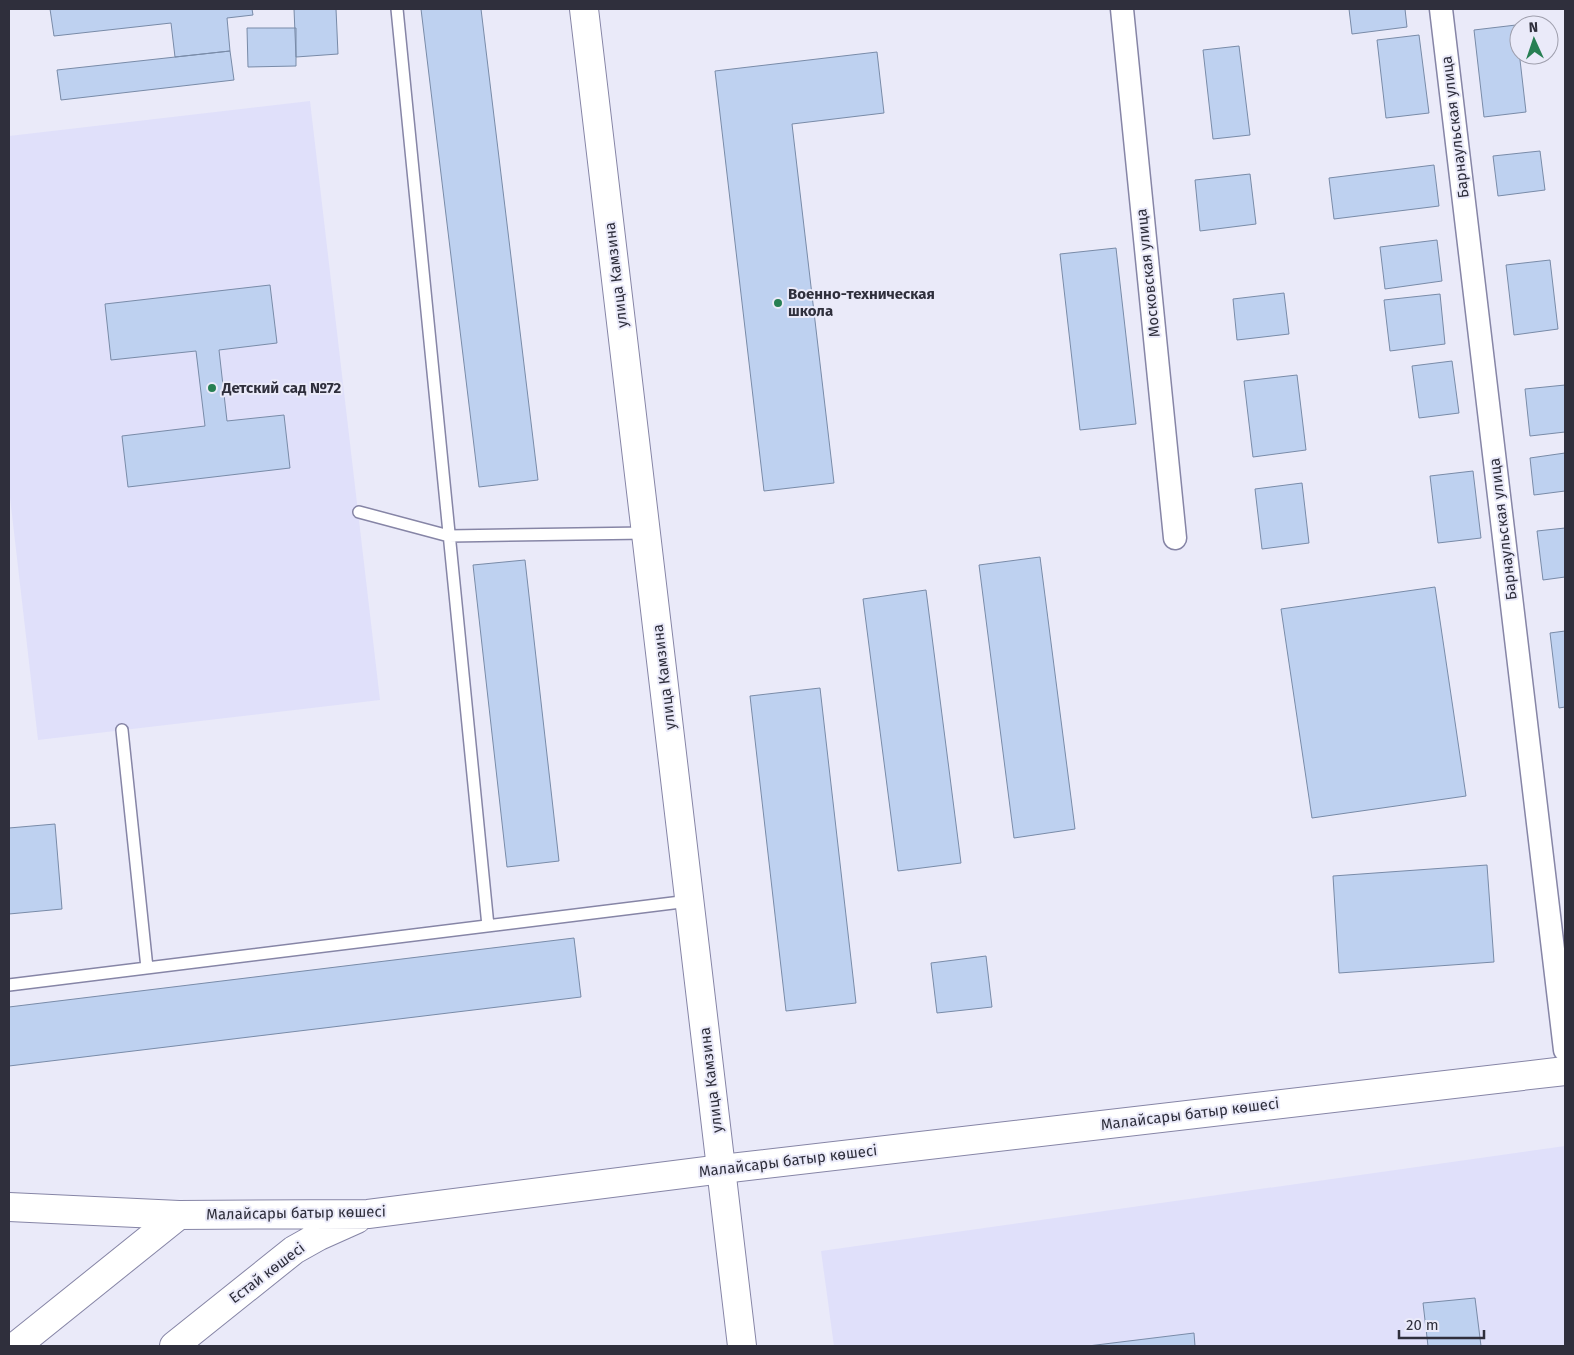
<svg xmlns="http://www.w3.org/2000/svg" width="1574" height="1355" font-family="'Fira Sans',sans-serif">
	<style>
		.built { fill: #e0e0fa }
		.building { fill: #bed1f0; stroke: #798ba8 }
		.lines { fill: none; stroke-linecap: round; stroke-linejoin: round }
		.service-casing { stroke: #8685a6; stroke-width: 14 }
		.minor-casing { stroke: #8685a6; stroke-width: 25 }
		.tertiary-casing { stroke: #8685a6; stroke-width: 30 }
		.secondary-casing { stroke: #8685a6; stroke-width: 30 }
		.primary-casing { stroke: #8685a6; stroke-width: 30 }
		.service { stroke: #fff; stroke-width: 11 }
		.minor { stroke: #fff; stroke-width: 22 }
		.tertiary { stroke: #fff; stroke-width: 28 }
		.secondary { stroke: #fff; stroke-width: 28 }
		.primary { stroke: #fff; stroke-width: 28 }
		.poi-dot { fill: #277f53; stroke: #eaeaf9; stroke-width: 2 }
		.labels { text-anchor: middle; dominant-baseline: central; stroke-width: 4; stroke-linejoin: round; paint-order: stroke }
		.street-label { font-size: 15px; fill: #2f2f3c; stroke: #eaeaf9 }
		.poi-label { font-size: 15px; font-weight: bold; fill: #2f2f3c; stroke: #eaeaf9; text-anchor: start }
	</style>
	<rect width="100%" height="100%" fill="#eaeaf9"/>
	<path class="built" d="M310,101L380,700L38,740L9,489V136Z
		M1565,1146V1346H834L821,1251Z"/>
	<path class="building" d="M50,9H252L253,15L227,18L230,51L175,57L171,23L54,36Z
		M294,9H336L338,54L296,57Z
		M421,9H481L538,480L479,487Z
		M1349,9H1405L1407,27L1352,34Z
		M1516,25L1526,112L1484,117L1474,30Z
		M247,28H296V66L248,67Z
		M1419,35L1429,113L1386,118L1377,40Z
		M1239,46L1250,135L1213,139L1203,50Z
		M230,51L234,80L61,100L57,70Z
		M877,52L884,113L792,124L834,483L764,491L715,71Z
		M1540,151L1545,190L1498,196L1493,156Z
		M1434,165L1439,206L1334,219L1329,178Z
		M1250,174L1256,224L1200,231L1195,180Z
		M1437,240L1442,281L1385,289L1380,247Z
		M1116,248L1136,424L1080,430L1060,254Z
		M1550,260L1558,329L1514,335L1506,265Z
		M270,285L277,343L219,350L227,421L284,415L290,468L128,487L122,436L205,426L196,351L111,360L105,304Z
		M1284,293L1289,334L1237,340L1233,299Z
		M1440,294L1445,344L1390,351L1384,300Z
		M1452,361L1459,413L1419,418L1412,366Z
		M1297,375L1306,450L1253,457L1244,381Z
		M1565,385V432L1530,436L1525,389Z
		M1565,453V491L1534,495L1530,458Z
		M1473,471L1481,538L1438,543L1430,476Z
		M1302,483L1309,543L1262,549L1255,489Z
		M1565,528V577L1543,580L1537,531Z
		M1040,557L1075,829L1014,838L979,565Z
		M525,560L559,861L507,867L473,565Z
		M1435,587L1466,796L1312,818L1281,609Z
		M926,590L961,863L898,871L863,599Z
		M1565,631V707L1559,708L1550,633Z
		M820,688L856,1003L786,1011L750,696Z
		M55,824L62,909L9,914V828Z
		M1487,865L1494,962L1339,973L1333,876Z
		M574,938L581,997L9,1066V1007Z
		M986,956L992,1007L937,1013L931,963Z
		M1475,1298L1481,1346H1428L1423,1303Z
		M1194,1333L1195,1346H1088Z"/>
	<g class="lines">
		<defs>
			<path id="service" d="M397,9L488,926
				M359,512L449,536L646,533
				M122,730L147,968
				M9,985L689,901"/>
			<path id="minor" d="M1122,9L1175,538
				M1441,9L1565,1050"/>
			<path id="tertiary" d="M9,1207L179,1215"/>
			<path id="secondary" d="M584,9L742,1346"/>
			<path id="primary" d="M16,1346L179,1215L368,1214L722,1169L1565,1071
				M174,1346L294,1250L319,1236L357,1219"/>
		</defs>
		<use href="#service" class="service-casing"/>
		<use href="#minor" class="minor-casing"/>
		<use href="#tertiary" class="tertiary-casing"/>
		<use href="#secondary" class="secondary-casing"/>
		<use href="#primary" class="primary-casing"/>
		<use href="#service" class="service"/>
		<use href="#minor" class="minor"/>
		<use href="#tertiary" class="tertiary"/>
		<use href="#secondary" class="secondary"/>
		<use href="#primary" class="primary"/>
	</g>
	<g class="poi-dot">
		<circle cx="778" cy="303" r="5"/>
		<circle cx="212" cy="388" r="5"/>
	</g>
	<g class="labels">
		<g class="street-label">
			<text transform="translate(1455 127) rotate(-97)">Барнаульская улица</text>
			<text transform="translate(1148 273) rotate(-96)">Московская улица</text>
			<text transform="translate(616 275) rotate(-97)">улица Камзина</text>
			<text transform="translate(1503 529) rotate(-97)">Барнаульская улица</text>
			<text transform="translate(664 677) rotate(-97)">улица Камзина</text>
			<text transform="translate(711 1080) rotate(-97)">улица Камзина</text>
			<text transform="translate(1190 1114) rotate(-7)">Малайсары батыр көшесі</text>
			<text transform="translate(788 1161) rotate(-7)">Малайсары батыр көшесі</text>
			<text transform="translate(296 1213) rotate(-1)">Малайсары батыр көшесі</text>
			<text transform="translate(267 1273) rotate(-37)">Естай көшесі</text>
		</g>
		<g class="poi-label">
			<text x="788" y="294">Военно-техническая<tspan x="788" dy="17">школа</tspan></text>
			<text x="222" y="388">Детский сад №72</text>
		</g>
	</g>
	<rect width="1574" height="1355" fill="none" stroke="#2f2f3c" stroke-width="20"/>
	<g transform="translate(1534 40) rotate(357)"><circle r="24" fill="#eaeaf9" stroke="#9f9fad"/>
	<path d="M0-4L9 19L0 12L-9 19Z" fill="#277f53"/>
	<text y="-8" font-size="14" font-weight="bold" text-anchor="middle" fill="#2f2f3c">N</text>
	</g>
	<path d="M1399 1330v8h85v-8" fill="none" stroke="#2f2f3c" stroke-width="2.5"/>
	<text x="1406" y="1330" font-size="15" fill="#2f2f3c" stroke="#eaeaf9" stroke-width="4" paint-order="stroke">20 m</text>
</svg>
